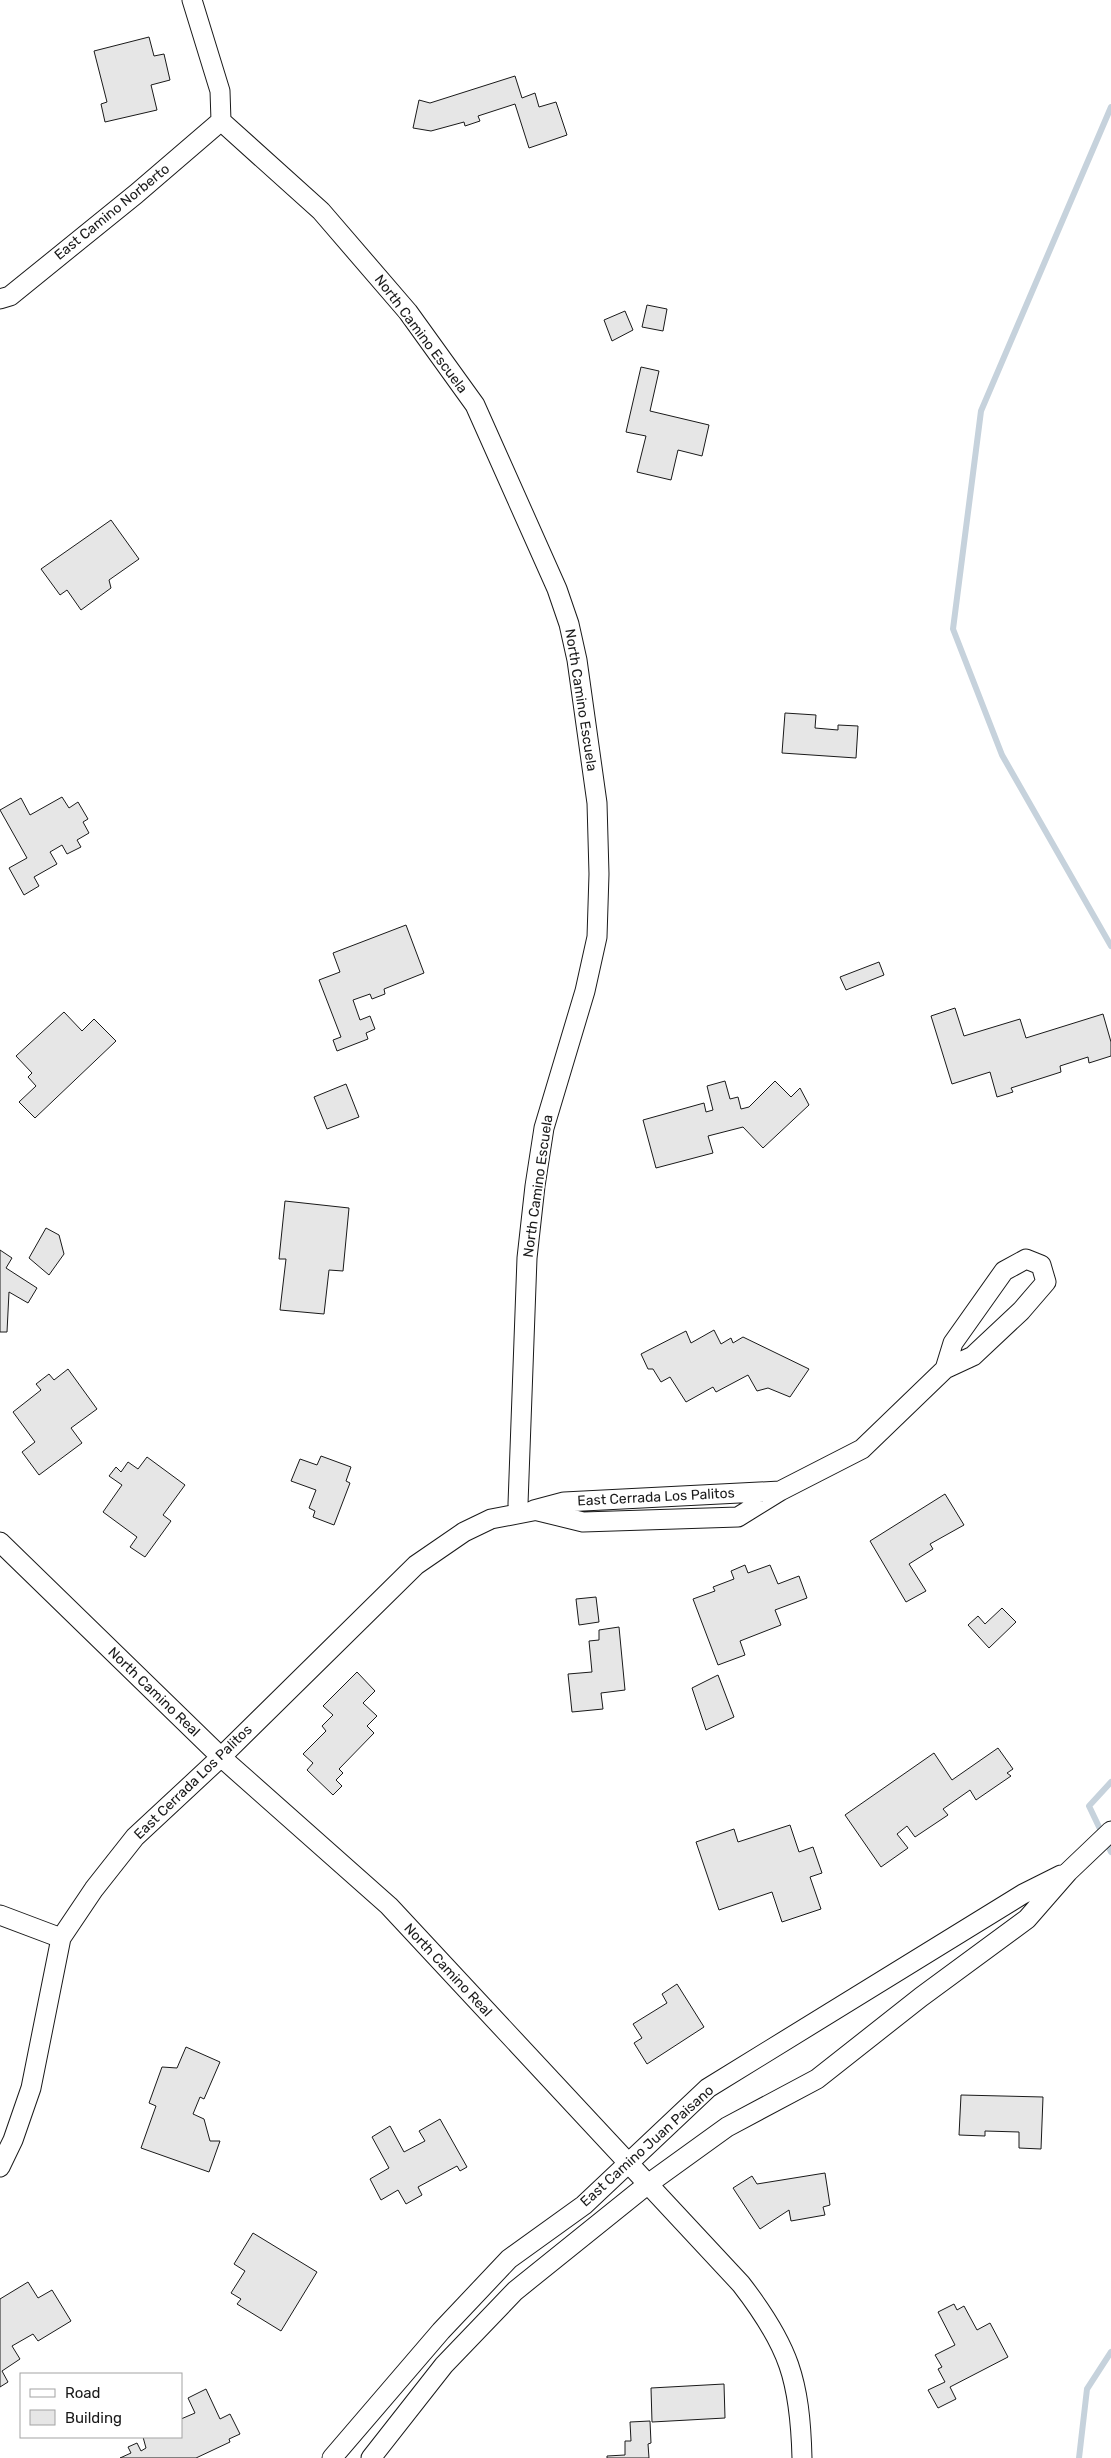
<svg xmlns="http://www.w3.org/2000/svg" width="1111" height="2458" font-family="Rubik,sans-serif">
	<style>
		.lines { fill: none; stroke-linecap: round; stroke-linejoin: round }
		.stream { stroke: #c6d2dc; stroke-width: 6 }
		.building { fill: #e6e6e6; stroke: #1a1a1a }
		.street-casing { stroke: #1a1a1a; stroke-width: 21 }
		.street { stroke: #fff; stroke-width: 19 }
		.labels { text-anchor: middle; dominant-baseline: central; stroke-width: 4; stroke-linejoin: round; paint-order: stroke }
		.street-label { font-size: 14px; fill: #1a1a1a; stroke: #fff }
	</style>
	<rect width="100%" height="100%" fill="#fff"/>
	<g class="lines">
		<path class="stream" d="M1111,107L981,411L953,629L1002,755L1111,946
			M1111,1782L1089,1806L1111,1852
			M1079,2458L1087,2389L1111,2352"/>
	</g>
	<path class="building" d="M149,37L154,56L164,54L170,80L151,85L157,110L105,122L101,104L107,102L94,51Z
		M515,76L522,98L535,93L539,107L556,102L567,135L529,148L515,104L478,116L480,121L465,126L464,122L431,131L413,128L419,100L430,103Z
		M647,305L667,309L663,331L642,327Z
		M625,311L633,330L612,341L604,320Z
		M641,367L659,371L650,411L709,425L702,456L678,450L671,480L637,472L646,436L626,432Z
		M111,520L139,559L109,580L111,588L81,610L67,590L60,595L41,569Z
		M785,713L816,715L815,728L838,730V725L858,726L856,758L782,753Z
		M62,797L69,808L78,802L88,819L83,822L89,833L77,840L81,847L67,854L62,845L50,852L57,864L34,877L39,886L24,895L9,868L27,858L0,810L21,798L30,815Z
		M406,925L424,973L384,989L385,994L372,999L370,994L353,1000L360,1020L370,1016L375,1029L366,1033L368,1039L337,1051L333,1040L341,1037L319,980L340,972L333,953Z
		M879,962L884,975L846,990L840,977Z
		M955,1008L964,1036L1020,1019L1026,1038L1103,1014L1111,1042V1056L1089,1063L1088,1057L1060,1066L1061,1072L1011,1088L1013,1092L997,1097L990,1072L952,1084L931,1016Z
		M64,1012L82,1031L94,1019L116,1041L35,1118L19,1102L36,1086L28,1077L32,1073L16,1056Z
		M725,1081L730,1099L738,1097L741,1109L749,1107L775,1081L791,1097L800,1088L809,1105L763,1148L743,1127L708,1136L713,1153L656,1168L643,1120L704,1103L706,1112L713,1110L707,1086Z
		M346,1084L359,1117L327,1129L314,1097Z
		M285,1201L349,1208L343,1271L329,1270L324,1314L280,1310L286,1259H279Z
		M46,1228L59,1235L64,1254L49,1275L29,1258Z
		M0,1250L12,1258L6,1268L37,1288L28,1303L9,1292L7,1332H0Z
		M714,1330L721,1344L731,1338L733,1343L743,1337L809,1369L790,1397L768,1388L757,1391L748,1375L716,1392L713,1387L686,1402L670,1377L661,1382L653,1369H648L641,1354L686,1331L691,1343Z
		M68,1369L97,1409L71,1428L82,1443L39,1475L22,1452L35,1442L13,1412L41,1390L36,1384L49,1374L54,1380Z
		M321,1456L351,1467L346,1481L350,1483L334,1525L313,1517L315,1511L309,1508L316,1490L291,1481L300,1459L317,1465Z
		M147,1457L185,1485L163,1515L171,1521L145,1557L130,1547L137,1537L103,1512L122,1485L109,1476L116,1467L121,1472L128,1462L138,1469Z
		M945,1494L964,1525L930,1544L933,1549L909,1564L926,1591L906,1602L870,1541Z
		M745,1565L748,1573L770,1565L778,1584L799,1576L807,1598L775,1610L781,1625L740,1641L745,1655L718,1665L693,1599L715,1591L713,1587L734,1579L731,1571Z
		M596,1597L599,1622L579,1625L576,1599Z
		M1002,1608L1016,1622L989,1648L968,1625L978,1616L985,1624Z
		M619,1627L625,1690L601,1693L603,1709L572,1712L568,1674L592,1672L589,1641L599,1640V1630Z
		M357,1672L375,1691L363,1703L377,1716L367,1726L374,1733L339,1769L343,1773L336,1780L342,1786L333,1795L307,1770L313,1763L303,1754L326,1731L322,1726L333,1715L323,1706Z
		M718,1675L734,1717L706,1730L692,1688Z
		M998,1748L1013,1769L1007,1773L1011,1776L976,1800L970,1790L943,1809L948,1815L915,1837L907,1826L897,1834L908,1848L881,1867L845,1815L934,1753L952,1780Z
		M790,1825L799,1852L813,1847L822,1873L810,1877L821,1909L782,1922L772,1892L719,1910L696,1842L734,1829L738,1842Z
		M677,1984L704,2027L647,2064L634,2043L642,2038L633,2024L667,2003L662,1994Z
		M186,2047L220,2062L204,2099L200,2097L193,2114L204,2119L210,2141H220L209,2172L141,2148L156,2106L149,2103L162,2067L177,2068Z
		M961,2095L1043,2097L1041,2149L1019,2148V2132L985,2131V2136L959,2135Z
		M440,2119L467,2167L460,2171L457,2166L418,2187L422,2195L406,2204L398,2190L381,2200L370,2179L389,2168L372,2137L390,2126L404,2152L425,2141L419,2131Z
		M825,2173L830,2205L823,2207L825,2215L791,2221L789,2210L760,2229L733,2188L752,2176L757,2184Z
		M253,2233L317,2272L281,2331L237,2304L241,2299L231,2293L245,2271L234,2264Z
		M28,2282L38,2298L52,2290L71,2321L38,2341L33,2334L12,2346L20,2359L2,2371L8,2382L0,2387V2299Z
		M954,2304L957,2310L964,2306L977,2330L990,2323L1008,2357L950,2387L956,2399L938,2408L928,2390L945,2382L938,2369L942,2367L935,2355L955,2345L938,2312Z
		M724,2384L725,2418L652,2422L651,2388Z
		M206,2389L220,2419L230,2414L240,2434L229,2439L230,2442L196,2458H120L131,2453L128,2447L137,2443L141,2451L146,2448L143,2437H181V2419L195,2413L188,2398Z
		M650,2421L651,2443L648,2444L649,2458H607V2456L625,2455V2441H631L630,2422Z"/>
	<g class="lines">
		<defs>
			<path id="street" d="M192,0L220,91L221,121L321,211L408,312L475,405L557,589L569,624L577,660L597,803L599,874L597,937L585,991L544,1128L535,1186L527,1258L518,1504L520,1513
				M0,299L10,296L136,194L221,121
				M780,1491L564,1502L534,1510L583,1522L738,1517L780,1491L862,1449L945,1369L973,1356L1021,1311L1046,1282L1041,1265L1026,1259L1004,1271L953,1343L945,1369
				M0,1542L221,1757L389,1906L741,2284C789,2346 800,2380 802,2458
				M0,1915L61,1938
				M0,2167L13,2140L31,2088L61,1938L94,1889L135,1837L221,1757L416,1565L464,1532L491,1519L533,1511
				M332,2458L441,2331L509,2259L584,2205L708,2088L1023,1894L1061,1875
				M371,2458L444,2365L515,2291L648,2184L727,2127L817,2079L921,1997L1027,1919L1068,1872L1111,1831"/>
		</defs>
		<use href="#street" class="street-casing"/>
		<use href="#street" class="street"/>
	</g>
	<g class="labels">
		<g class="street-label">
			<text transform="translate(112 212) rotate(-39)">East Camino Norberto</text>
			<text transform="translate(421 334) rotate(53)">North Camino Escuela</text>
			<text transform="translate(581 700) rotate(81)">North Camino Escuela</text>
			<text transform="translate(538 1186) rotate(-82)">North Camino Escuela</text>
			<text transform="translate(656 1497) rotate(-3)">East Cerrada Los Palitos</text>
			<text transform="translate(154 1692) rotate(44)">North Camino Real</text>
			<text transform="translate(193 1782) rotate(-44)">East Cerrada Los Palitos</text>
			<text transform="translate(448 1970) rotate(47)">North Camino Real</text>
			<text transform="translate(647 2146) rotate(-42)">East Camino Juan Paisano</text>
		</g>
	</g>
	<rect x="20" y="2373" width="162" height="65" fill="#ffffff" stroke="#a3a3a3"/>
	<rect x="30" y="2389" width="25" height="8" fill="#ffffff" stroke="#a3a3a3"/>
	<text x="65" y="2398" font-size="15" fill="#1a1a1a">Road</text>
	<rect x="30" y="2410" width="25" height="15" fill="#e6e6e6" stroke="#a3a3a3"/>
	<text x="65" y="2423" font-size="15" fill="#1a1a1a">Building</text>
</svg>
